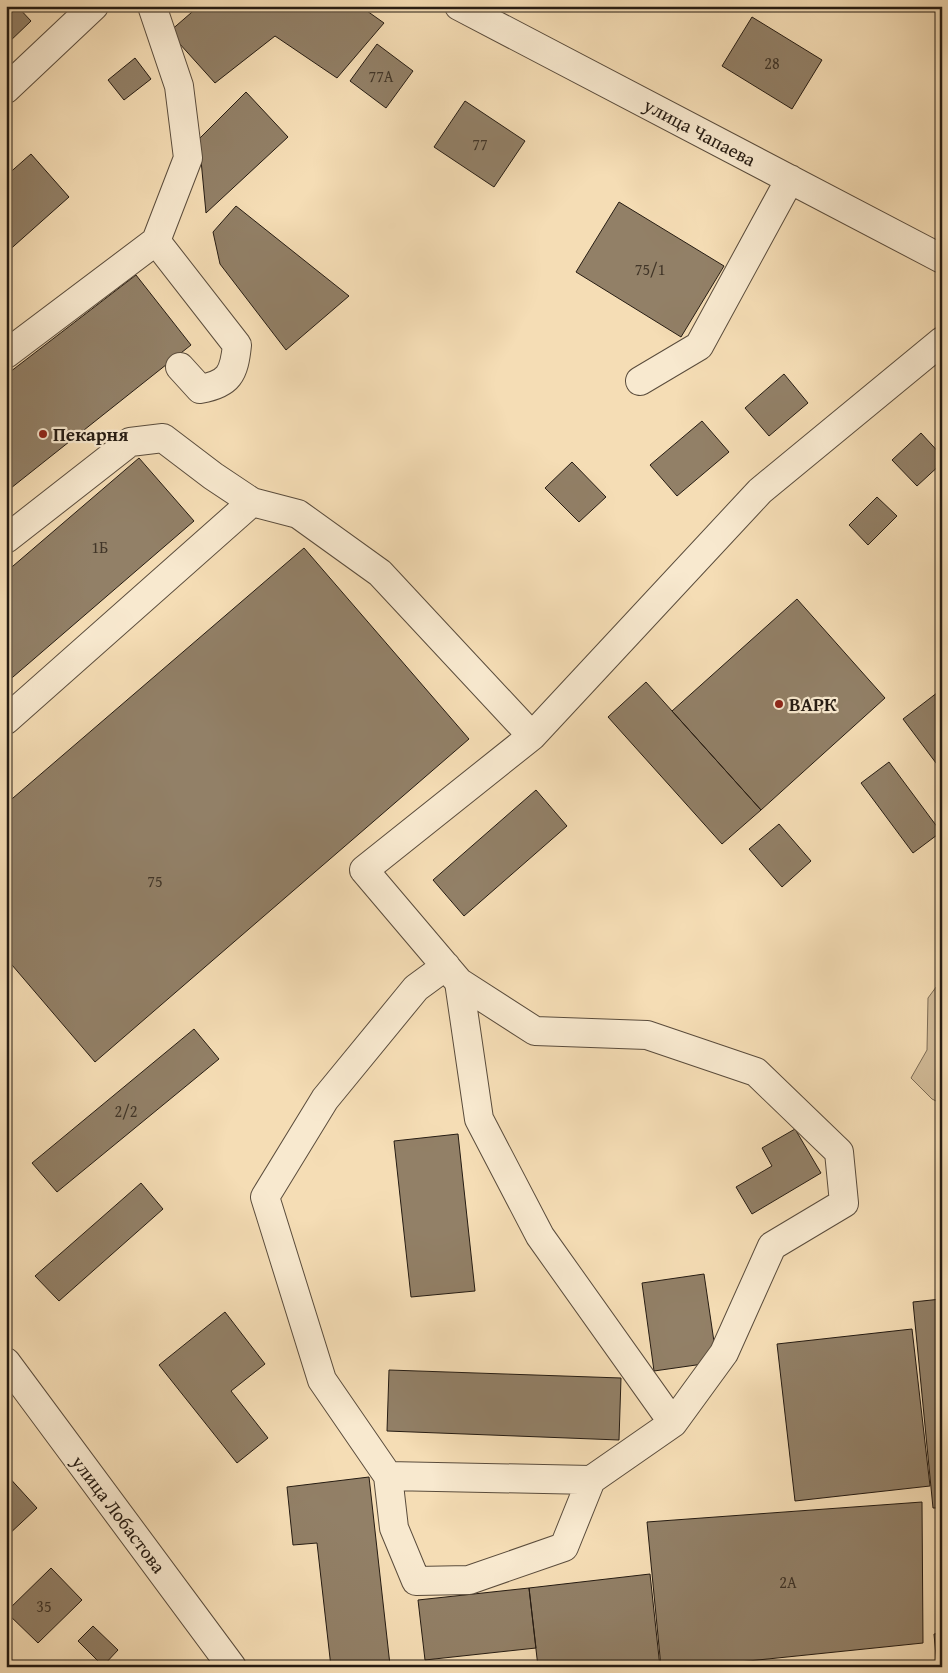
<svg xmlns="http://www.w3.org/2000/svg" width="948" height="1673" font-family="'Gentium Book Plus',serif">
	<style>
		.green { fill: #d2bc99; stroke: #7c6c56 }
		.building { fill: #928067; stroke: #261c13 }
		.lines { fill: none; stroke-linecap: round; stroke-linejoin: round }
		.minor-casing { stroke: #5a4c3c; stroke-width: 30 }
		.minor { stroke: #f8e9cf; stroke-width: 28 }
		.poi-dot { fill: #8f2418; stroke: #f8e9cf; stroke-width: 2 }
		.labels { text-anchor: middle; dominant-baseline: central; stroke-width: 4.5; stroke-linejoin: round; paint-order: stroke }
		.number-label { font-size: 16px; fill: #413528 }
		.street-label { font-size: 19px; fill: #261c13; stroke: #f8e9cf }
		.poi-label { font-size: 19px; font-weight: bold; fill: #261c13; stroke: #f8e9cf; text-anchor: start }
	</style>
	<rect width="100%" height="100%" fill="#f5ddb5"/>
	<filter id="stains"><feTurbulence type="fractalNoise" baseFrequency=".004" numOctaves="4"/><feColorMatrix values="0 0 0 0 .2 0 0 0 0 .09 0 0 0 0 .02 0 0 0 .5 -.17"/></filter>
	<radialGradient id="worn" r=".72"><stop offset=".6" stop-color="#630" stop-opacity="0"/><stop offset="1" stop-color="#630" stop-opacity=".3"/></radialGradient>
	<path class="green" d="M942,979V1104L932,1099L911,1078L927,1050L928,998Z"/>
	<path class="building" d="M6,6H17L31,21L7,44Z
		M199,6H360L384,23L337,78L275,36L215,83L169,32Z
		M752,17L822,60L792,109L722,66Z
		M377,44L413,71L386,108L350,81Z
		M135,58L151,79L124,100L108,80Z
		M246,92L288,137L206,213L199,139Z
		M465,101L525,141L494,187L434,147Z
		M31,154L69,197L6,253V176Z
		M619,202L724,266L681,337L576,272Z
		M236,206L349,296L286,350L220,264L213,232Z
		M136,275L191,345L6,492V375Z
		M784,374L808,403L769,436L745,408Z
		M702,421L729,452L677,496L650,465Z
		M921,433L942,456V463L917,486L892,460Z
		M139,458L194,521L6,683V572Z
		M572,462L606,497L579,522L545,488Z
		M877,497L897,516L868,545L849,525Z
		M304,548L469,739L95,1062L6,958V804Z
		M797,599L885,698L761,810L672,711Z
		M646,682L761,810L722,844L608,717Z
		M942,689V771L903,719Z
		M889,762L941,832L913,853L861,783Z
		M536,790L567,826L464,916L433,880Z
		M779,824L811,861L782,887L749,849Z
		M194,1029L219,1059L57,1192L32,1163Z
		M795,1129L821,1173L752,1214L736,1187L772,1166L762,1148Z
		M458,1134L475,1291L411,1297L394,1141Z
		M141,1183L163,1209L59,1301L35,1276Z
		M942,1260V1508H933L913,1302L941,1299L938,1261Z
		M704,1274L717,1362L654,1371L642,1283Z
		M225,1312L265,1364L231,1391L268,1438L237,1463L159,1365Z
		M912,1329L930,1486L795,1501L777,1344Z
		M389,1370L621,1378L619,1440L387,1431Z
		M6,1474L37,1508L6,1537Z
		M369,1477L390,1665L331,1667L317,1543L293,1545L287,1487Z
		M922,1502L923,1643L690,1667H661L647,1522Z
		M51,1568L82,1600L38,1643L6,1612Z
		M650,1574L660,1667H538L529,1588Z
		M529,1588L536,1648L425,1660L418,1600Z
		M93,1626L118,1650L103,1666L78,1641Z
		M942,1633V1667H937L934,1634Z"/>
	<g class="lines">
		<defs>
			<path id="minor" d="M152,6L179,86L188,158L156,241L237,345C234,374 229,384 200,389L180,367
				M459,6L942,259
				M6,89L94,6
				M6,354L156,241
				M640,381L699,346L790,179
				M6,539L130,442L163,438L213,476L252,502
				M6,720L252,502L298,514L380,573L532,736L760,491L942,341
				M532,736L364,870L459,982L479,1119L540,1236L673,1423
				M446,966L416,988L325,1099L265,1197L322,1380L388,1476L591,1480L673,1423L724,1353L772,1246L844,1203L839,1152L756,1072L647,1035L535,1031L459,982
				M6,1362L232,1667
				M388,1476L394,1528L416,1581L469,1580L564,1547L591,1480"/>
		</defs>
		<use href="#minor" class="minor-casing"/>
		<use href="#minor" class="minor"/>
	</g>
	<g class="poi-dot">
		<circle cx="43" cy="434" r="5"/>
		<circle cx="779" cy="704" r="5"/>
	</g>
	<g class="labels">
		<g class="number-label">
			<text x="772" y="63">28</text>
			<text x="381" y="76">77А</text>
			<text x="480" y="144">77</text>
			<text x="650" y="269">75/1</text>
			<text x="100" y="547">1Б</text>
			<text x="155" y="881">75</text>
			<text x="126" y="1111">2/2</text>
			<text x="788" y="1582">2А</text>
			<text x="44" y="1606">35</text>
		</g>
		<g class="street-label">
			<text transform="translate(700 132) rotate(28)">улица Чапаева</text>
			<text transform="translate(119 1514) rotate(53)">улица Лобастова</text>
		</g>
		<g class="poi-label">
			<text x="53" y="434">Пекарня</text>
			<text x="789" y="704">ВАРК</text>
		</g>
	</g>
	<rect width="948" height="1673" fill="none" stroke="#f5ddb5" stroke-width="25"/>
	<rect x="8" y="8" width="933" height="1658" fill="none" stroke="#261c13" stroke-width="2.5"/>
	<rect x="12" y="12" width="923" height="1648" fill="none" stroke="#261c13"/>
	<rect width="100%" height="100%" filter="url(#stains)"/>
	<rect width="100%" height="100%" fill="url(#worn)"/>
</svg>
